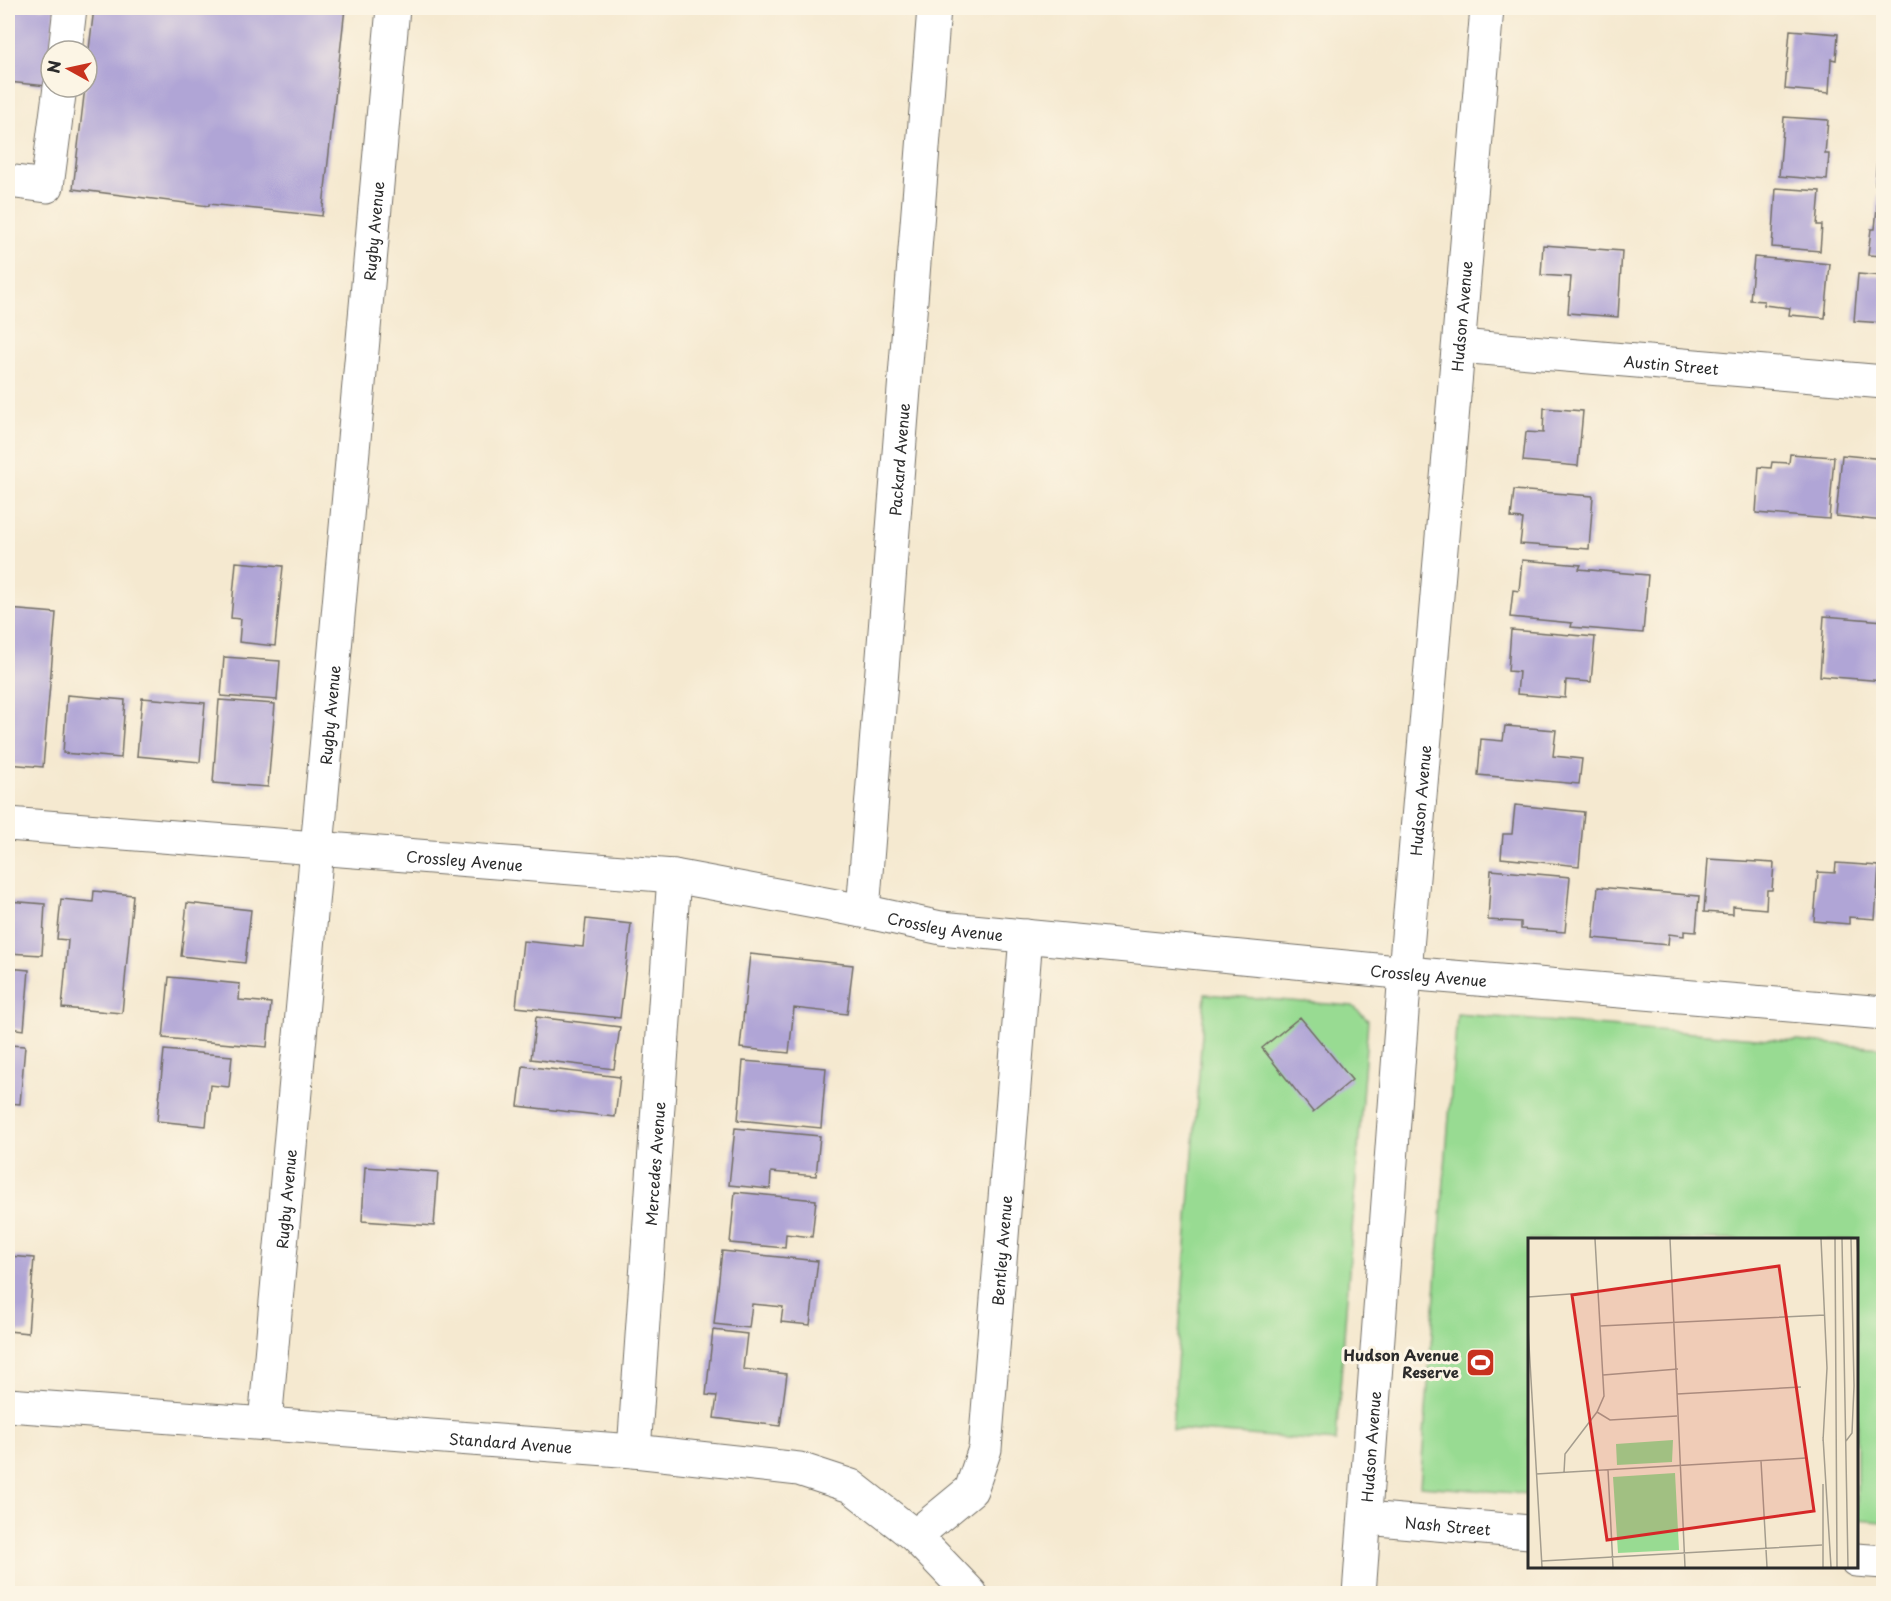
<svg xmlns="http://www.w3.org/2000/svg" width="1891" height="1601" font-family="'Playpen Sans',sans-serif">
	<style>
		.green { fill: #98db92; stroke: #62835e; stroke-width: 1.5 }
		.building { fill: #b0a5d6 }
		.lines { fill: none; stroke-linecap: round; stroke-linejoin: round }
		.minor-casing { stroke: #726e65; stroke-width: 35 }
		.path { stroke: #726e65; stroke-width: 4; stroke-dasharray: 1.5 4.5; stroke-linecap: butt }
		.minor { stroke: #fff; stroke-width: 33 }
		.labels { text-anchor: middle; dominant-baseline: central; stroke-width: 6; stroke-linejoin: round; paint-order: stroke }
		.street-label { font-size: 15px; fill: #2b2b2b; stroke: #fcf5e5 }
		.poi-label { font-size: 15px; font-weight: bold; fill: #2b2b2b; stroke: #fcf5e5; text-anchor: end }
		.inset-road { fill: none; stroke: #a49d8e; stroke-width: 1.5 }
		.view { fill: #d62828; fill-opacity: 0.15; stroke: #d62828; stroke-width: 3 }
		.inset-edge { fill: none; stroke: #2b2b2b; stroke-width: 3 }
	</style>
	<rect width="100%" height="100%" fill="#fcf5e5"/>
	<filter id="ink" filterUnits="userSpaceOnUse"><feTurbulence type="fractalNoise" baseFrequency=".0167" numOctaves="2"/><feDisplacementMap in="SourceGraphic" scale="12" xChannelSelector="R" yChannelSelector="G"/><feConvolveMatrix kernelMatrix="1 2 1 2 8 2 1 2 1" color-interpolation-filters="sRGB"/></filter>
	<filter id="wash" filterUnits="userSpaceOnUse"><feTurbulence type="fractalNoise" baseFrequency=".008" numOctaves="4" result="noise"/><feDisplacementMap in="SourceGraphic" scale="24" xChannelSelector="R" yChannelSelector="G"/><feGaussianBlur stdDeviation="1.35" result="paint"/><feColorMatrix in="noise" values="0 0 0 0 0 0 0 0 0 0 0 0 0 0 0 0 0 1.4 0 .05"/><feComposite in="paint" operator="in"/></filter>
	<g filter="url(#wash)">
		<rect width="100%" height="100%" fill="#f5e9d0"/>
		<path class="green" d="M1205,994L1353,1006L1368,1020L1336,1442L1172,1429Z
			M1457,1014L1883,1048V1522L1857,1520L1856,1240H1530L1529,1494L1420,1486Z"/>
		<g id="blocks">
			<path class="building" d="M8,8H55L47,86L8,82Z
				M94,8H345L322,216L209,204V206L73,189L85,87H87V66Z
				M1790,30L1838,34L1836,60L1831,59L1829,93L1785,89Z
				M1784,117L1828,120L1825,154H1829L1827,180L1779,176Z
				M1882,153H1884V185L1875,184L1877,159H1881Z
				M1776,188L1820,191L1817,225H1822L1820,251L1772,247Z
				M1878,196H1884V256L1868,255L1871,229H1875Z
				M1543,245L1622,251L1618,317L1568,313L1571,277L1541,275Z
				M1754,257L1830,264L1825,318L1789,315L1790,308L1764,305V301L1750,300Z
				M1858,274L1884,276V323L1854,321Z
				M1544,408L1583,411L1578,466L1523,461L1526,432L1543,433Z
				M1790,454L1834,457L1829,519L1756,513L1759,467L1771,468L1772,462L1789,463Z
				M1842,455L1884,459V521L1836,516Z
				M1514,490L1593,496L1589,549L1520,544L1523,519L1511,518Z
				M1522,560L1581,565L1579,569L1648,575L1643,633L1571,627L1572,623L1510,617L1513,590L1519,591Z
				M236,562L283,566L275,646L239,642L241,619L231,618Z
				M8,609L56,613L43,767L8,764Z
				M1824,616L1884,621V681L1820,676Z
				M1511,630L1595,637L1591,682L1566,680L1565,698L1517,694L1519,672L1508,671Z
				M224,657L280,661L277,700L221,696Z
				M67,695L125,700L121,758L63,753Z
				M142,698L205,703L200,762L137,756Z
				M219,700L275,704L268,787L213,783Z
				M1505,726L1556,730L1553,756L1582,759L1579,784L1478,775L1481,739L1503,741Z
				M1515,805L1584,812L1579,866L1501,858L1503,834H1512Z
				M1708,859L1774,863L1772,890H1767L1766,909L1733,906V914L1704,912Z
				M1836,863L1879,866L1875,919L1849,917V924L1814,921L1818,872L1835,873Z
				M1491,870L1570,877L1565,932L1521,929V922L1488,920Z
				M1598,887L1699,896L1696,932L1684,931V936L1669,934L1668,945L1593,938Z
				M94,891L133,895L122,1013L62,1008L68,940L57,939L61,899L93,902Z
				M8,901L45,904L42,955L8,953Z
				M187,903L251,910L245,963L181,956Z
				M586,919L631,924L620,1018L516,1007L523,941L583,947Z
				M750,954L853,965L847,1014L794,1008L789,1053L740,1048Z
				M8,968L29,970L24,1030L8,1028Z
				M169,977L240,984L239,1000L271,1003L267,1047L163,1038Z
				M536,1017L620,1027L614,1069L531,1059Z
				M1300,1017L1352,1080L1313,1112L1262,1048Z
				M8,1045L25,1046L20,1104L8,1103Z
				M164,1050L232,1056L229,1087L210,1085L206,1126L157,1121Z
				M743,1061L826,1068L821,1128L738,1120Z
				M523,1066L620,1077L615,1117L518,1106Z
				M735,1128L820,1136L816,1176L771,1172L770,1189L729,1185Z
				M365,1167L438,1172L434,1226L362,1221Z
				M735,1192L816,1200L812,1237L786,1234L785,1248L730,1243Z
				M722,1251L818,1261L810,1325L781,1322L783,1307L752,1304L749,1328L714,1324Z
				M8,1256L34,1258L28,1333L8,1331Z
				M713,1330L747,1334L743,1369L787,1374L780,1426L714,1418L717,1396L706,1395Z"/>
		</g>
	</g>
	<g filter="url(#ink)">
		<use href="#blocks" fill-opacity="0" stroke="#726e65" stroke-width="1.5"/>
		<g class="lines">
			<defs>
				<g id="minor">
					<path d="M65,51L70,8"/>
					<path d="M8,181L47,186L60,87"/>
					<path id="s1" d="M1459,346L1884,382"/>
					<path id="s2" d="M8,824L674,876L863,911L941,928L1429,975L1884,1013"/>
					<path id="s3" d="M863,911L934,8"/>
					<path id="s4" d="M8,1405L634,1451L799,1469L851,1486L915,1536L971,1594"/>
					<path id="s5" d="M265,1423L393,8"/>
					<path id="s6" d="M634,1451L674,876"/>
					<path id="s7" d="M1366,1518L1530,1532"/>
					<path id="s8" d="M915,1536L971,1490L985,1449L1026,936"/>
					<path d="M1856,1560L1884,1562"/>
					<path id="s9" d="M1359,1594L1405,972L1487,8"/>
				</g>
			</defs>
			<use href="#minor" class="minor-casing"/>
			<path class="path" d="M1857,8L1884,13"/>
			<use href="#minor" class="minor"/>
		</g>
	</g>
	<defs>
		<symbol id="stadium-square" viewBox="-11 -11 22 22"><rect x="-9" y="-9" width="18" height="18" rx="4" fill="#c8321e" stroke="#fcf5e5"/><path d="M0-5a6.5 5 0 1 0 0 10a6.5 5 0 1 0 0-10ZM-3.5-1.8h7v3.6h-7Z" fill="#fff"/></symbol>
	</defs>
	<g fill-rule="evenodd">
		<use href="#stadium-square" x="1464" y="1346" width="33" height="33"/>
	</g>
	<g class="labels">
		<g class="street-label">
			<text stroke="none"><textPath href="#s5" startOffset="1197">Rugby Avenue</textPath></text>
			<text stroke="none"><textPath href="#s9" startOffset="1282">Hudson Avenue</textPath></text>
			<text stroke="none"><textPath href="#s1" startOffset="213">Austin Street</textPath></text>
			<text stroke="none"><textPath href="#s3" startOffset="453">Packard Avenue</textPath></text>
			<text stroke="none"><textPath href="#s5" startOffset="711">Rugby Avenue</textPath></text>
			<text stroke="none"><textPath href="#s9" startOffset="796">Hudson Avenue</textPath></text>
			<text stroke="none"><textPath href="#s2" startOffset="458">Crossley Avenue</textPath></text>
			<text stroke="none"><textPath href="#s2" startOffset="944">Crossley Avenue</textPath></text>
			<text stroke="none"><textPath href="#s2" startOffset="1430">Crossley Avenue</textPath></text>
			<text stroke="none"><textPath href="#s6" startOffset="288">Mercedes Avenue</textPath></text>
			<text stroke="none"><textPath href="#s5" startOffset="225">Rugby Avenue</textPath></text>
			<text stroke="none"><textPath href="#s8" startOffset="315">Bentley Avenue</textPath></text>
			<text stroke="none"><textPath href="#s4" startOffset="504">Standard Avenue</textPath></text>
			<text stroke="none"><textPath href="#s9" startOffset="148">Hudson Avenue</textPath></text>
			<text stroke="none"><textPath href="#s7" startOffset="82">Nash Street</textPath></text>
		</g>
		<g class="poi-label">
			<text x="1459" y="1354">Hudson Avenue<tspan x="1459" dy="17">Reserve</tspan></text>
		</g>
	</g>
	<g transform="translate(1528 1238)">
		<rect width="330" height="330" fill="#f5e9d0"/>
		<path d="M145,202L144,224L89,227L88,206ZM147,235L151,312L90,315L85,239Z" fill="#98db92"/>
		<path class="inset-road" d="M142,1L157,329M293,1L299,130L295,203M307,1L309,329M314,1L320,329M329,1L330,19M0,59L70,54M72,88L297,77M0,90L14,329M75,137L150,131M149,156L273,149M69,174L82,182L149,178M295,199L303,329M318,203L324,195L326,148L323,1M233,223L239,329M80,232L85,329M36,235L37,216L69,174L76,158L67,1M8,236L278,220M295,246V329M14,323L294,307M329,329L330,255"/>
		<path class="view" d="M251,28L286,273L79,302L44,57Z"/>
		<rect width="330" height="330" class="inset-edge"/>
	</g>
	<rect width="1891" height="1601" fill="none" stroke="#fcf5e5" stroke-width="30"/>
	<g transform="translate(69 69) rotate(278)"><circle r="28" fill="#fcf5e5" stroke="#a8a49b" stroke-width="1.5"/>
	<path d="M0-4.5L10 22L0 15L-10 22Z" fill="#c8321e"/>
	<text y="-9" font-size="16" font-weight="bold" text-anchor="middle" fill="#2b2b2b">N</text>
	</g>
</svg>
